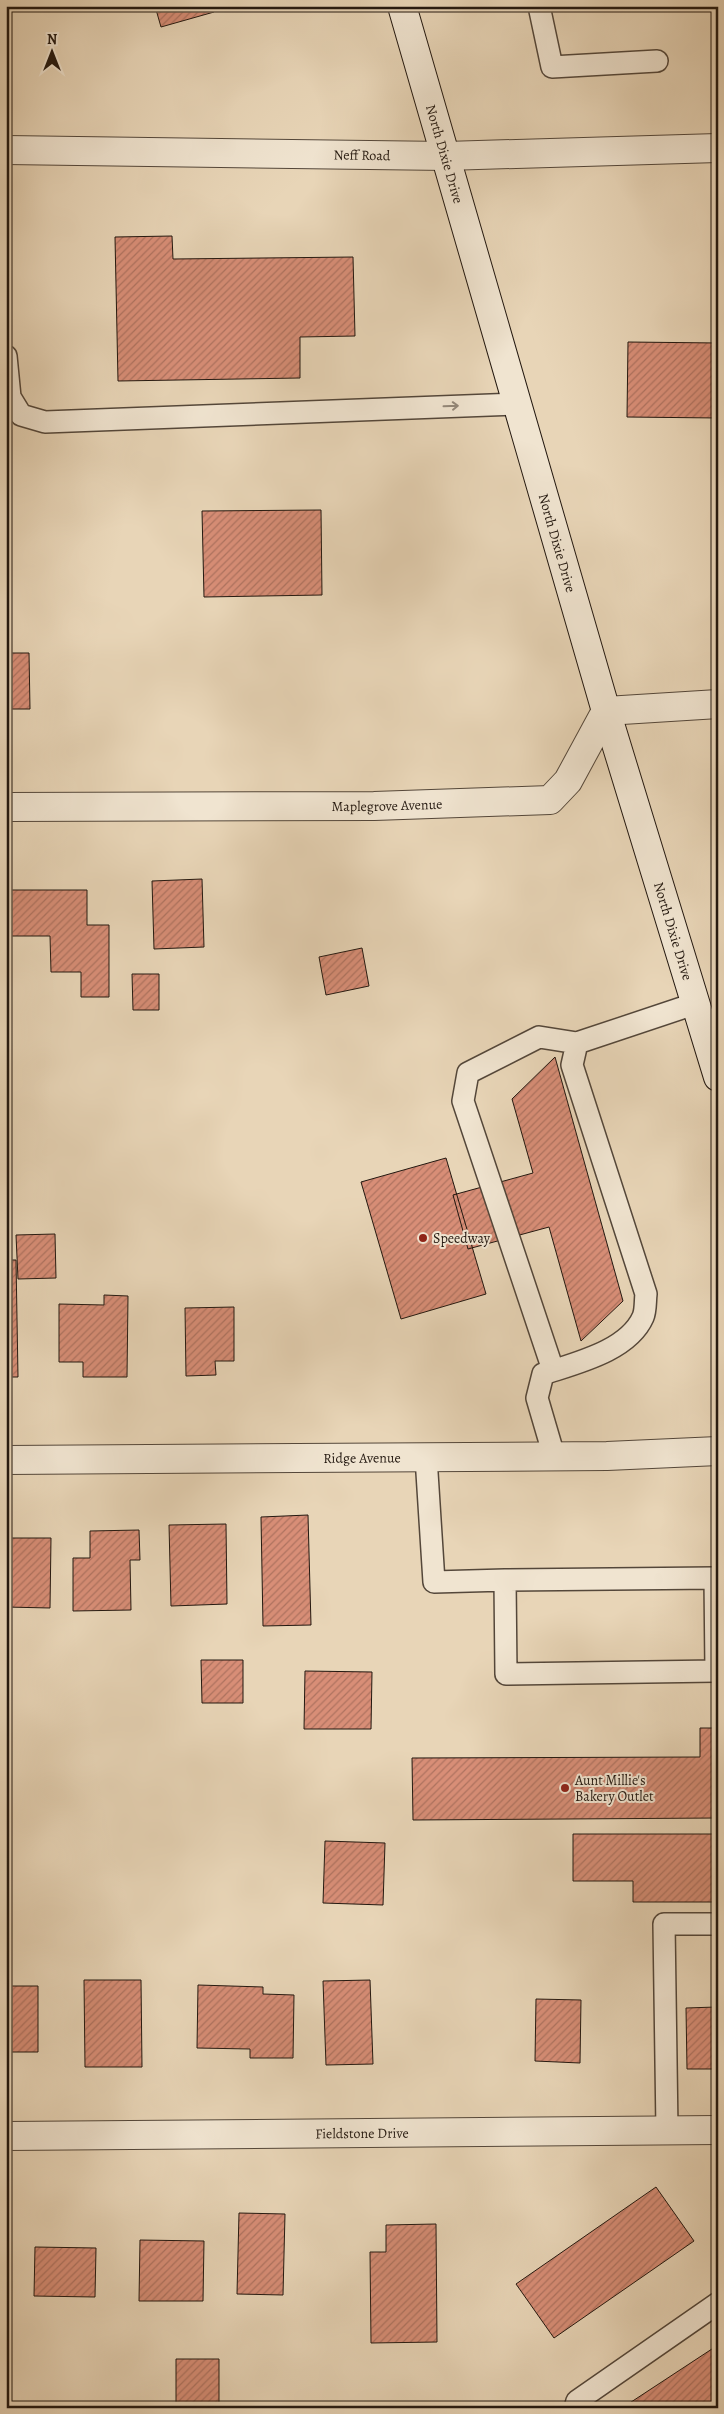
<svg xmlns="http://www.w3.org/2000/svg" width="724" height="2414" font-family="Alegreya,serif">
	<style>
		.building { fill: url(#building-hatch); stroke: #231810 }
		.lines { fill: none; stroke-linecap: round; stroke-linejoin: round }
		.lane-casing { stroke: #54473a; stroke-width: 24 }
		.street-casing { stroke: #54473a; stroke-width: 30 }
		.secondary-casing { stroke: #231810; stroke-width: 30 }
		.lane { stroke: #f0e4d0; stroke-width: 21 }
		.street { stroke: #f0e4d0; stroke-width: 28 }
		.secondary { stroke: #f0e4d0; stroke-width: 28 }
		.oneway { stroke: #94887a }
		.poi-dot { fill: #8f2418; stroke: #f0e4d0; stroke-width: 2 }
		.labels { text-anchor: middle; dominant-baseline: central; stroke-width: 4; stroke-linejoin: round; paint-order: stroke }
		.street-label { font-size: 14px; fill: #231810; stroke: #f0e4d0 }
		.poi-label { font-size: 14px; fill: #231810; stroke: #f0e4d0; text-anchor: start }
	</style>
	<defs>
		<pattern id="building-hatch" width="6" height="6" patternUnits="userSpaceOnUse" patternTransform="scale(1.25)"><rect width="6" height="6" fill="#d88e77"/><path d="M-1 1l2-2M0 6l6-6M5 7l2-2" fill="none" stroke="#af7360"/></pattern>
	</defs>
	<rect width="100%" height="100%" fill="#e8d5b7"/>
	<filter id="stains"><feTurbulence type="fractalNoise" baseFrequency=".004" numOctaves="4"/><feColorMatrix values="0 0 0 0 .2 0 0 0 0 .09 0 0 0 0 .02 0 0 0 .5 -.17"/></filter>
	<radialGradient id="worn" r=".72"><stop offset=".6" stop-color="#630" stop-opacity="0"/><stop offset="1" stop-color="#630" stop-opacity=".3"/></radialGradient>
	<path class="building" d="M155,6H212L214,12L161,27Z
		M172,236L173,259L353,257L355,336L300,337V378L118,381L115,237Z
		M628,342L718,343V418L627,417Z
		M321,510L322,595L204,597L202,511Z
		M6,653H29L30,709H6Z
		M202,879L204,947L154,949L152,881Z
		M6,890H87V925H109V997H81V972H51L50,936H6Z
		M362,948L369,986L326,995L319,957Z
		M132,974H159V1010H133Z
		M555,1057L623,1301L581,1341L549,1227L468,1249L453,1195L533,1173L512,1099Z
		M446,1158L486,1294L401,1319L361,1182Z
		M55,1234L56,1278L18,1279L16,1235Z
		M6,1260H16L18,1377H6Z
		M104,1295L128,1296L127,1377H83V1362H59V1304L104,1305Z
		M234,1307V1361H215L216,1375L186,1376L185,1308Z
		M308,1515L311,1625L263,1626L261,1517Z
		M226,1524L227,1604L171,1606L169,1525Z
		M139,1530L140,1560H130L131,1610L73,1611V1558H90V1531Z
		M6,1538H51L50,1608L6,1607Z
		M201,1660H243V1703H202Z
		M305,1671L372,1672L371,1729H304Z
		M700,1728H718V1818L413,1820L412,1758L700,1757Z
		M573,1834H718V1902H633V1881H573Z
		M325,1841L385,1843L383,1905L323,1903Z
		M715,1940H718V2069H687L686,2008L716,2007Z
		M84,1980H141L142,2067H85Z
		M370,1980L373,2064L326,2065L323,1981Z
		M198,1985L263,1987V1994L294,1995L293,2058H250V2049L197,2048Z
		M6,1986H38V2052H6Z
		M536,1999L581,2000L580,2063L535,2061Z
		M656,2187L694,2241L554,2338L516,2284Z
		M239,2213L285,2214L283,2295L237,2294Z
		M436,2224L437,2342L371,2343L370,2252H386V2225Z
		M140,2240L204,2241L203,2301H139Z
		M35,2247L96,2248L95,2297L34,2296Z
		M718,2345V2408H622Z
		M176,2359H219V2408H176Z"/>
	<g class="lines">
		<defs>
			<path id="lane" d="M539,6L552,67L657,61
				M6,356L10,397L21,415L45,422L518,404
				M553,1370L463,1101L468,1073L539,1037L577,1043
				M554,1456L537,1398L543,1374C576,1363 628,1351 643,1317C646,1310 645,1301 646,1294L572,1065L577,1043L697,1003
				M426,1457L434,1582L505,1580
				M715,1578L716,1671L506,1674L505,1580Z
				M667,2130L664,1924H718
				M575,2408L577,2401L718,2303"/>
			<g id="street">
				<path id="s1" d="M6,150L446,156L718,148"/>
				<path id="s2" d="M6,807L374,806L550,800L568,781L606,711L718,704"/>
				<path id="s3" d="M6,1460L607,1456L718,1451"/>
				<path id="s4" d="M6,2136L718,2130"/>
			</g>
			<g id="secondary">
				<path id="s5" d="M402,6L606,711L718,1077"/>
			</g>
		</defs>
		<use href="#lane" class="lane-casing"/>
		<use href="#street" class="street-casing"/>
		<use href="#secondary" class="secondary-casing"/>
		<use href="#lane" class="lane"/>
		<use href="#street" class="street"/>
		<use href="#secondary" class="secondary"/>
	</g>
	<defs><path id="oneway-shaft" d="M-6 0H5M1.5-3L5.5 0L1.5 3" fill="none" stroke-width="1.6" stroke-linecap="round" stroke-linejoin="round" transform="scale(1.25)"/></defs>
	<use class="oneway" href="#oneway-shaft" transform="translate(451 406) rotate(-2)"/>
	<g class="poi-dot">
		<circle cx="423" cy="1238" r="5"/>
		<circle cx="565" cy="1788" r="5"/>
	</g>
	<g class="labels">
		<g class="street-label">
			<text stroke="none"><textPath href="#s5" startOffset="154">North Dixie Drive</textPath></text>
			<text stroke="none"><textPath href="#s1" startOffset="356">Neff Road</textPath></text>
			<text stroke="none"><textPath href="#s5" startOffset="559">North Dixie Drive</textPath></text>
			<text stroke="none"><textPath href="#s2" startOffset="381">Maplegrove Avenue</textPath></text>
			<text stroke="none"><textPath href="#s5" startOffset="964">North Dixie Drive</textPath></text>
			<text stroke="none"><textPath href="#s3" startOffset="356">Ridge Avenue</textPath></text>
			<text stroke="none"><textPath href="#s4" startOffset="356">Fieldstone Drive</textPath></text>
		</g>
		<g class="poi-label">
			<text x="433" y="1238">Speedway</text>
			<text x="575" y="1780">Aunt Millie's<tspan x="575" dy="16">Bakery Outlet</tspan></text>
		</g>
	</g>
	<rect width="724" height="2414" fill="none" stroke="#e8d5b7" stroke-width="25"/>
	<rect x="8" y="8" width="709" height="2399" fill="none" stroke="#231810" stroke-width="2.5"/>
	<rect x="12" y="12" width="699" height="2389" fill="none" stroke="#231810"/>
	<g transform="translate(52 52)" stroke="#f0e4d0" stroke-width="4" paint-order="stroke">
	<path d="M0-4L9 19L0 12L-9 19Z" fill="#231810"/>
	<text y="-8" font-size="14" font-weight="bold" text-anchor="middle" fill="#231810">N</text>
	</g>
	<rect width="100%" height="100%" filter="url(#stains)"/>
	<rect width="100%" height="100%" fill="url(#worn)"/>
</svg>
